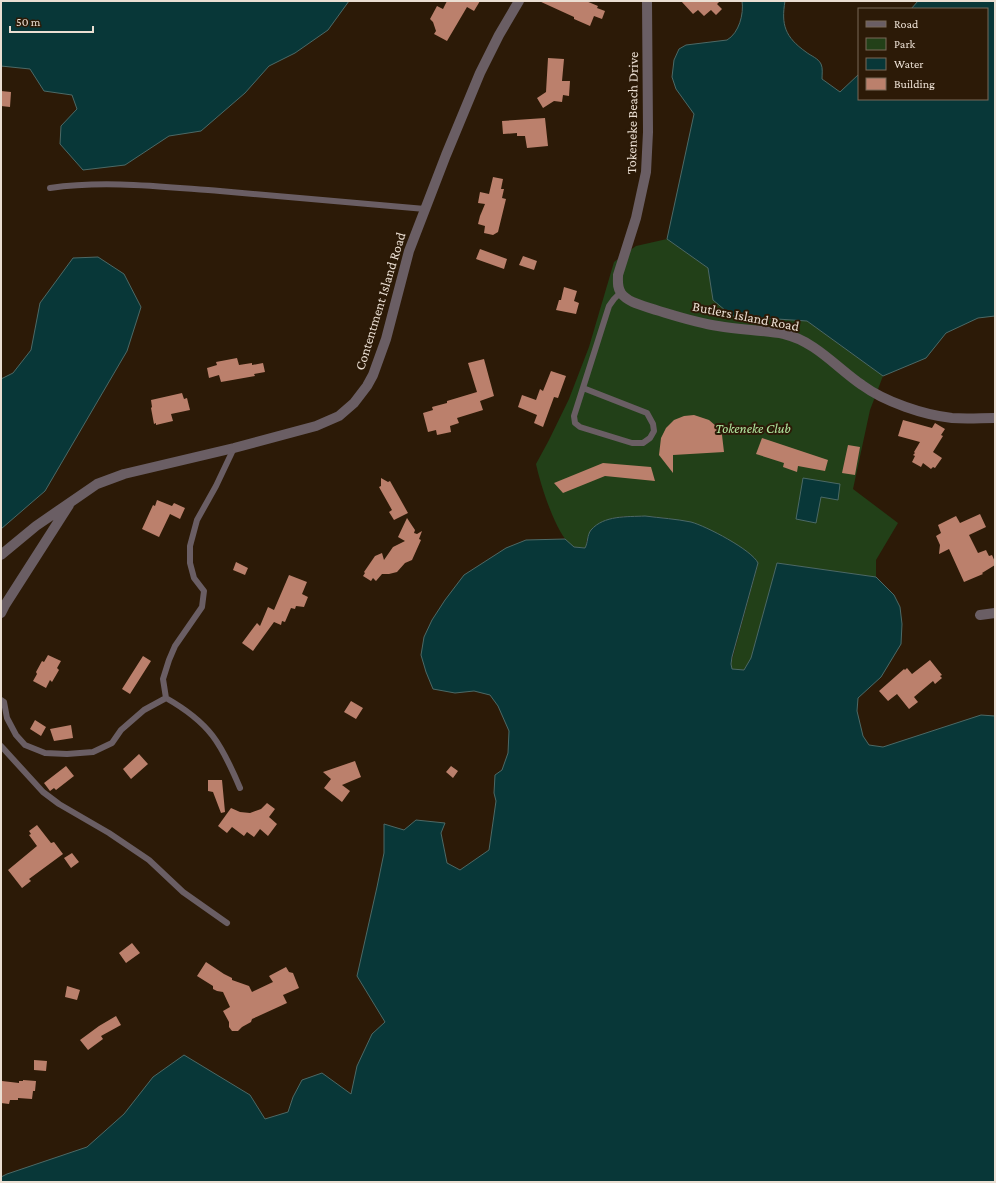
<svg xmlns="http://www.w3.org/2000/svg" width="996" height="1183" font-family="'Crimson Pro',serif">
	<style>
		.green { fill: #224018 }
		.water { fill: #083738; stroke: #4c6966 }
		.building { fill: #bb806c }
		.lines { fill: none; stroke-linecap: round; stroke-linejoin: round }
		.lane { stroke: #6a5e64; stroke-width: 6 }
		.street { stroke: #6a5e64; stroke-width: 10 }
		.labels { text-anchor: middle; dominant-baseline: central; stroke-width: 4; stroke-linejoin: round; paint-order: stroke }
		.street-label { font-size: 14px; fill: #eaded2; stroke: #2c1a07 }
		.park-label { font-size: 14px; font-style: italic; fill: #b2e8a1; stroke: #2c1a07 }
	</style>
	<rect width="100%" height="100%" fill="#2c1a07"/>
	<path class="green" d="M667,239L708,268L713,300L732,316L807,321L883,376L870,410L853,489L898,523L876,560V577L777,563L751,658L744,670L732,669L731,664L758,564C752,550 707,526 691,523C671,517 618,511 601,523C597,526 588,535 587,539C586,543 587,544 585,548C581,547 576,548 572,546C556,535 540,483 536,464L549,440L569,399L589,347L614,262L636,246Z"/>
	<path class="water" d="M1,1H349L328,30L295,53L269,66L245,93L201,131L169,136L125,165L83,170L60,144L61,126L77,109L72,95L44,91L30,69L1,66Z
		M742,1H785C781,25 785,37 806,52C811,56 818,58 821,64C823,68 822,74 822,79L840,92L859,74V99H987V9H911L918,1H995V316L978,318L946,333L926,358L883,376L807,321L732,316L713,300L708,268L667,239L694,114L676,89L672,77L674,60L679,49L686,45L727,40C739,33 744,14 742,1Z
		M98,257L124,274L141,307L127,351L45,491L1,529V379L13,373L31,350L40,303L73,258Z
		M803,478L840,484L838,500L821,497L816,523L796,519Z
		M645,516C661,518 676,519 691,522C706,526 752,550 758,563L732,657L731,664L732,669L744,670L751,658L777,563L876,577L894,595L900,607L902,624L901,644L881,677L858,698L857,711L863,736L869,745L883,747L981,715L995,716V1182H1V1177L7,1174L87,1147L124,1114L153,1077L184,1055L250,1095L265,1119L288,1112L293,1097L302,1080L322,1073L351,1094L357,1066L372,1034L385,1022L357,976L377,887L384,853V824L404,830L416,820L445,823L441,833L447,863L460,870L489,850L496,801L494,793L495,775L502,770L508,753L509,731L498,706L490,695L474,691L455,693L433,689L426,672L421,655L424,637L432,620L445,600L464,575L506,548L526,540L565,539L574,547L585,548C588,543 587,535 591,530C604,515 627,517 645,516Z"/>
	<path class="building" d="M447,1H480L474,11L467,7L447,41L434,34L436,31L433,22L430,19L437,6L443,9Z
		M539,1H586L598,6L597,8L605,11L602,19L594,16L590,26L574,19V17Z
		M681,1H720L717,4L722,9L716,15L711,10L704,16L698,10L693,14Z
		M548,58L564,59L562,81H570L569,96L563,95L562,102L554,101L543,108L537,98L546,92Z
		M1,91L11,92L10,107L1,106Z
		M545,118L548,146L527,148L525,136H517V133L503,134L502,121Z
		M493,177L503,179L501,189H504L502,198L506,199L498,232L493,235L484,233L485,226L478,224L480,216L485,204L478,203L480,192L489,194Z
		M480,249L507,259L504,269L476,259Z
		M523,256L537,261L534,270L519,265Z
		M564,287L577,291L574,301L579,303L576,314L556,310L559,300H561Z
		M237,358L239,365L252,363V365L263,363L265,372L254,374L255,376L221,382L219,375L209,378L207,368L217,365L216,362Z
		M484,359L494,396L480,401L483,410L457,418L459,423L450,426L451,432L437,435L436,430L428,432L423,413L433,410L432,407L447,403V401L477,392L468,363Z
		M551,371L566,376L558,398L554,397L543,427L534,423L537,415L518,407L522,395L536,400L540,389L543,391Z
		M182,393L184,399L187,398L190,410L171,414L173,421L156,425V423L154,424L151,408L152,407L151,400Z
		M694,415L709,420L716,426L722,435L724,452L673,455V473L659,455L661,438L666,428L674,420L684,416Z
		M903,420L932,428L935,423L945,429L941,435L943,436L933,452L942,458L935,468L933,467L931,469L923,463L921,467L912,462L915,456L913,455L915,453L914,452L920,442L898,436Z
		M762,438L828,460L825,471L798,466L797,472L783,467L784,463L756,454Z
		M848,445L860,447L855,475L842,473Z
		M603,463L651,467L655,481L605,476L563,493L554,483Z
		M381,478L388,482L390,481L408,513L394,520L389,512L392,510L379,487L381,486Z
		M157,500L172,506L174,503L185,508L180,519L170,514L159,537L142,529L153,505L155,506Z
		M980,514L986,527L969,535L978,553L986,550L989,556L992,555L995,562V565L982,573L983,574L964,582L949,549L939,554L940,545L936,536L941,533L938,525L956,516L960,523Z
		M407,518L415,530L414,533L417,534L422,531L419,539L421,540L412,560L405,563L397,572L389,574H382L376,581L373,578L371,581L363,576L365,573L364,572L375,556L382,553L384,560L393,547L405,541L398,537Z
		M236,562L248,568L245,575L233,570Z
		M289,575L307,582L302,594L308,597L304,607L296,606L295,609L291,608L285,622L282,621L281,625L274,622L253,651L242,643L257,623L260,626L268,607L274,610Z
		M48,655L61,661L57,668L59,670L52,682L50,680L46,688L33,681L37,674L36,672L42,661L44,662Z
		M143,656L151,661L130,694L122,689Z
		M930,660L942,675L940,676L942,678L935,684L933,681L914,697L918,702L909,709L897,694L888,701L879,691L904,669L905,670L907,668L912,674Z
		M351,701L363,708L356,719L344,712Z
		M35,720L46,727L41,736L30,729Z
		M71,725L73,738L54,741L50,729Z
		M139,754L148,764L131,779L123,769Z
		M355,761L361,777L342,785L350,791L342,802L324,788L331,779L323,772Z
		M66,766L74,776L56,790L54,788L50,791L44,783Z
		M451,766L458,771L453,778L446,772Z
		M208,780H222L225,812L221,813L213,792L208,791Z
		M267,803L275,809L269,817L277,824L268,836L260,829L254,837L247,832L244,836L232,827L227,833L218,826L231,808L240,812L250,813L261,809Z
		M37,825L51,843L54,842L63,854L29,879L31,881L22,888L8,870L37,846L29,835L31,834L29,831Z
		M72,853L79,862L71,868L64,858Z
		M132,943L140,953L126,963L119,953Z
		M206,962L224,974L232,978V980L249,986L252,992L273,982L269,976L286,967L289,972L293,973L299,988L283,995L287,1003L252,1019L251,1022L242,1027L238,1031H232L229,1027V1022L223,1011L230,1007L223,992L217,991L213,989V986L197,976Z
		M67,986L80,990L77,1000L65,997Z
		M116,1016L121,1025L101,1036L103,1039L88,1050L80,1040L99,1026Z
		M34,1060L47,1061L46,1071L34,1070Z
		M23,1080L36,1081L35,1091H33L32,1099L18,1098V1100H10L9,1104L1,1103L2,1081L19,1083V1081H23Z"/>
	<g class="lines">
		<path class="lane" d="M50,188C106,180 163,187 220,191C288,197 357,203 425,209
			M583,388L647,413L653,424L654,431L650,438L643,443H632L580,427L575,423L574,416L609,306L614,299L621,292
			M234,448L216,486L197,520L190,546V563L194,578L204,591L202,607L175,646L169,660L163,679L166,698C210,723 221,743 240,788
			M1,700L4,702L7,718L16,735L25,745L45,753L67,754L93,752L112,743L121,730L144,710L166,698
			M1,746L43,792L59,804L109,833L149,860L183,892L227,923"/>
		<path class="street" d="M647,1L648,132L646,172L636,218L618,275C618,282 617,287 621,293C628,303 645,306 656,310C676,316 697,323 718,326C740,330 762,330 784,334C815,341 837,368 862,385C885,402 924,415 952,418C967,419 981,418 995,418
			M1,555L36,526L97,484L124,474L234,448L316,426L339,416L354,403L367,386L373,375L386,339L409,251L446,155L480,73L499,35L519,1
			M1,613L5,605L69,505
			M980,615L995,613"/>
	</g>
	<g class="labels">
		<g class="street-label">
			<text transform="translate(632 113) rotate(-89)">Tokeneke Beach Drive</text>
			<text transform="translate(380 301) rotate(-73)">Contentment Island Road</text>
			<text transform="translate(746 316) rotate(11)">Butlers Island Road</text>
		</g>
		<g class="park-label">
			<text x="753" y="428">Tokeneke Club</text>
		</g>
	</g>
	<rect width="996" height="1183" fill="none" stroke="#eaded2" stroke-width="4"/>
	<rect x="858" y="8" width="130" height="92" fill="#2c1a07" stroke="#786858"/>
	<rect x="866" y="21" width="20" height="6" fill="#6a5e64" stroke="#786858"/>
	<text x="894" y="28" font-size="12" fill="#eaded2">Road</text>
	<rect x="866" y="38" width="20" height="12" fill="#224018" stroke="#786858"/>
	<text x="894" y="48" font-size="12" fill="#eaded2">Park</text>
	<rect x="866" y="58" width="20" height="12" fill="#083738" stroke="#786858"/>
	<text x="894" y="68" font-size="12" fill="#eaded2">Water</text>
	<rect x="866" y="78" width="20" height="12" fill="#bb806c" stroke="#786858"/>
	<text x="894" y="88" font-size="12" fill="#eaded2">Building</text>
	<path d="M10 26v6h83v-6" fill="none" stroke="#eaded2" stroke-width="2"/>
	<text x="16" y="26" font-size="12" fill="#eaded2" stroke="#2c1a07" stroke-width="3" paint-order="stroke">50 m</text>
</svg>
